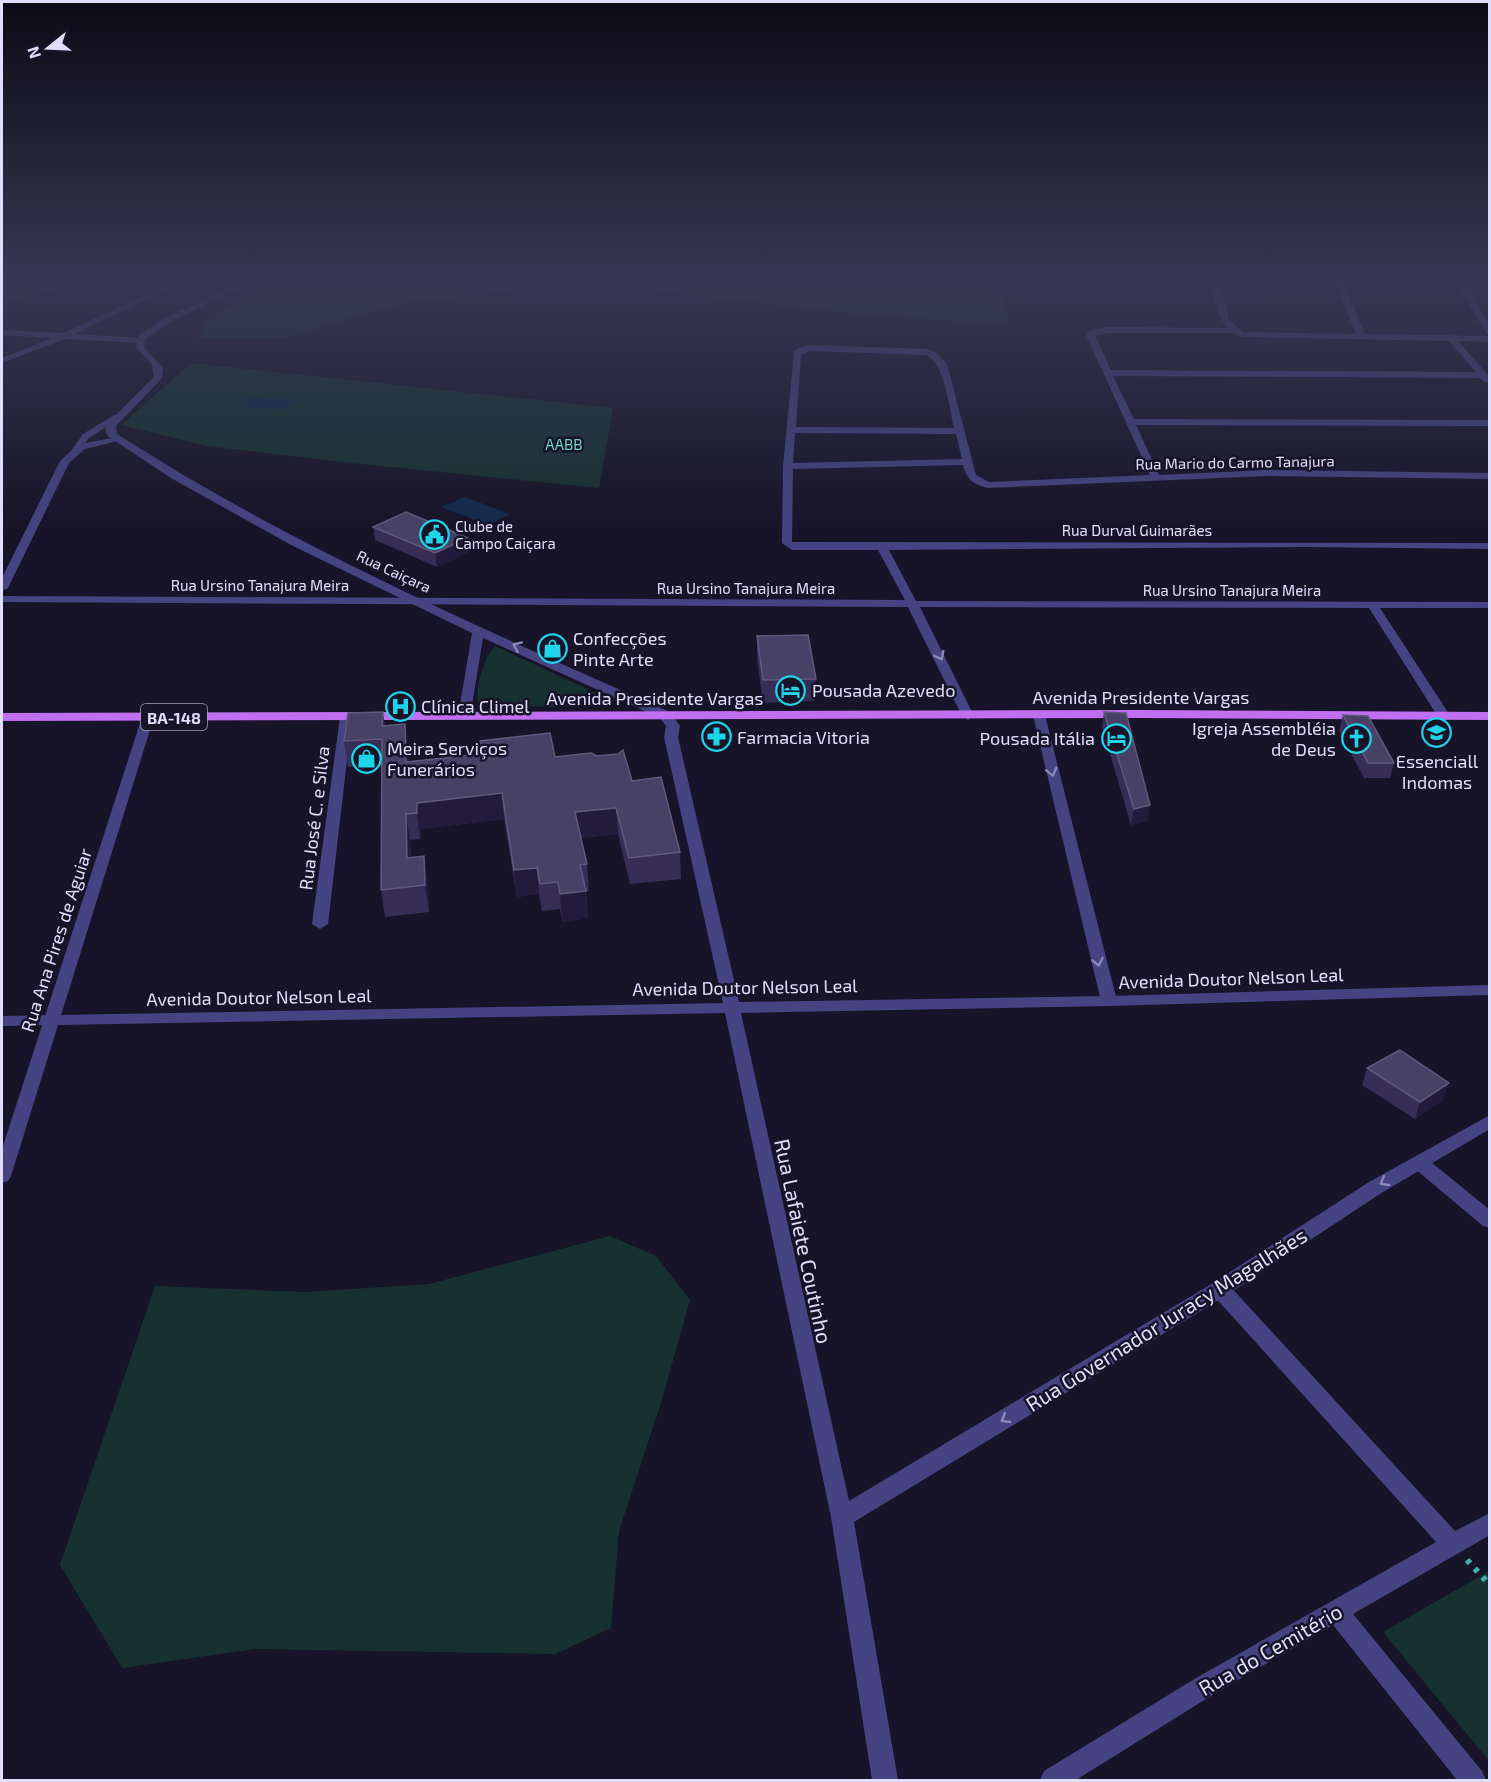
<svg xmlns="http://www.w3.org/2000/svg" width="1491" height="1782" font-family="'Exo 2',sans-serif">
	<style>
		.green { fill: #173130 }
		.water { fill: #14294b }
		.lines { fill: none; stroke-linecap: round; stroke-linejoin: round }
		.path { stroke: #3db0a9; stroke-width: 6; stroke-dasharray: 4.5 7; stroke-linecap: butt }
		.minor { fill: #454382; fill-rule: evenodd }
		.tertiary { fill: #454382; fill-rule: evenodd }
		.primary { fill: #c06ff1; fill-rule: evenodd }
		.wall { fill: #362e54 }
		.shaded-wall { fill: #221b3b }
		.building { fill: #484166; stroke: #60597d; stroke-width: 1.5 }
		.oneway { stroke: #8b88b9 }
		.labels { text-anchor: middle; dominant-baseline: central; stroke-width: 5; stroke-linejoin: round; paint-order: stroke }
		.far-park-label { font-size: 15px; fill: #6fd6bc; stroke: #171328 }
		.far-street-label { font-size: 15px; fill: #e1ddfc; stroke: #171328 }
		.far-poi-label { font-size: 15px; fill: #e1ddfc; stroke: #171328; text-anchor: start }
		.shield { fill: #171328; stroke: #a4a0bc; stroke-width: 1.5 }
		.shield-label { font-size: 16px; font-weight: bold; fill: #e1ddfc }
		.poi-label { font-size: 18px; fill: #e1ddfc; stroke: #171328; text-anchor: start }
		.street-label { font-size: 18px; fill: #e1ddfc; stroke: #171328 }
		.near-street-label { font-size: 21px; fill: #e1ddfc; stroke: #171328 }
	</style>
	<rect width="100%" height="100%" fill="#171328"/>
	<path class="green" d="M2,282H95L2,302Z
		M278,282H586L402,303L284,338H198L209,319Z
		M587,282H1001L1009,323C867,320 727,298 587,282Z
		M191,363L613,408L599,488L351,463L207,446L121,425Z
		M495,646L611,700C596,712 502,705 478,704C475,688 484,657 495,646Z
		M610,1236L656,1256L690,1300L661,1403L619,1531L611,1628L555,1654L255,1649L122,1668L60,1565L155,1286L305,1292L429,1284Z
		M1489,1571V1761L1383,1632Z"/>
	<path class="water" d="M249,398L296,400L288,409L241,407Z
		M465,497L510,514L488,525L441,507Z"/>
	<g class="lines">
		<path class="path" d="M1467,1560L1490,1585"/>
		<path class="minor" d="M174,282H183L75,334L139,338L142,339V343L65,339L2,363V358L52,338L2,335V330L63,333Z
			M1211,282H1219L1229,320L1243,332L1356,334L1335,282H1343L1365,334L1490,336V342L1458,341L1490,377V382H1484L1480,378L1113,376L1134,419L1490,420V426L1136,425L1159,475L1266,470L1490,473V479L1266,476L988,488C973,484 967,480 963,465L793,469L792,542L1490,543V549L1304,547L889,550L916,601L1490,602V608H1380L1451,717L1450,720H1440L1369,608L920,607L974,716L968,720L962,716L908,607L2,602V596L905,600L878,550H792L782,543L783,466L794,352L798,348L809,345L927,349L937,353L947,364L976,475L989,482L1150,475L1086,335L1091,330L1108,327L1227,328L1218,313ZM1108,333H1234L1242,337L1449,341L1476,372L1111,370L1095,336ZM809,351L926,355C945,363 949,408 954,428L796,427L801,355ZM795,433L956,434L962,459L793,463Z
			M1456,282H1464L1490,325V335L1486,333Z
			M114,415L122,417L89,438L85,443L117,437L122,440L85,449L69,463L8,588L2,591V578L60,461L71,451L83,434Z
			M1039,711L1045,715L1117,1001L1115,1005H1103L1101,1001L1033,715Z
			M148,713L154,717L11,1176L8,1181L2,1183V1149L142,717Z
			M346,713L352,717L328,924L320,929L312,924L340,717Z
			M1420,1156L1426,1158L1490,1210V1228L1483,1226L1414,1168L1411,1163L1414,1158Z
			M1220,1281L1227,1283L1455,1531L1490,1513V1535L1353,1614L1482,1771L1486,1780H1457L1333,1625L1214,1694L1076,1780H1040L1044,1771L1196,1678L1436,1542L1213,1295L1210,1289L1213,1283Z"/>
		<path class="tertiary" d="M241,282H250L169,323L145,339L144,347L163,368L162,378L116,426L117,434C291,546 481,628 670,712L680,726L678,737L739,1002L1109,996L1490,985V995L1109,1006L741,1013L849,1501L1213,1283L1369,1182L1490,1115V1129L1383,1192L1227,1295L854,1522L898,1780H872L831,1517L725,1013L2,1026V1016L723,1003L664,737L666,726L660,718L483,638L470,717L469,720H459L458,717L472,633L291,545L171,478L108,436L105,430L108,423L154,377L152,365L136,347L138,336L163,319Z"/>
		<path class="primary" d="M1141,710L1490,712V720L1141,718L2,721V713Z"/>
	</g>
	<path class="wall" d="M373,527L468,538L469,552L437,567L375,540Z
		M757,636L816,679L815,701L763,703L757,658Z
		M383,712L385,726L409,749V762L555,757L632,781L680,852L681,879L630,884L618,834L581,838L587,864L589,891H586L588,918L562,922L560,909L542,911L539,894L517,897L504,819L421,829L420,839L410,840L411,858L428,883L429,912L385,917L381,890L382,765L348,767L344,741Z
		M1104,712L1150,805L1147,821L1131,825L1102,727Z
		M1343,715L1394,763L1390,778H1364L1339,731Z
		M1367,1068L1443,1100L1415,1119L1362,1085Z"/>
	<path class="shaded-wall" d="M468,538L469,552L437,567L435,553Z
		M405,724L409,749L410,788L406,762Z
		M502,793L504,819L421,829L420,839L417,813V803Z
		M1150,805L1147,821L1131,825L1134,809Z
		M616,808L618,834L577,838L575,812Z
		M406,814L410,840L411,885L407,858Z
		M424,856L428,883L429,912L425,885Z
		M537,868L539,894L517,897L514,870Z
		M586,891L588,918L562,922L560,894Z
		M1449,1083L1443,1100L1415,1119L1420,1102Z"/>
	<path class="building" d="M406,512L468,538L435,553L373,527Z
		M808,635L816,679L763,680L757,636Z
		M383,712L382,726L405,724L406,762L482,754L480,741L550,733L555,757L591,753L597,756L618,754L623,750L632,781L661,777L680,852L629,858L616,808L575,812L587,864L580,865L586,891L560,894L558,882L540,884L537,868L514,870L502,793L417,803V813L406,814L407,858L424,856L425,885L381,890L382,739L344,741L348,713Z
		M1104,712L1126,713L1150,805L1134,809Z
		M1343,715L1368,716L1394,763H1368Z
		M1400,1050L1449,1083L1420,1102L1367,1068Z"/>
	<defs><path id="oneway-chevron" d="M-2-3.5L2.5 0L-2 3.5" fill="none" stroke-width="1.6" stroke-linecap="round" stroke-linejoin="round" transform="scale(1.5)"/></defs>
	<g class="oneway">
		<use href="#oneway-chevron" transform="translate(517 646) rotate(-156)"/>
		<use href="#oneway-chevron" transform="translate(940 656) rotate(63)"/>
		<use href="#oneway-chevron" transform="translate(1052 772) rotate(76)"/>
		<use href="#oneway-chevron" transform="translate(1098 962) rotate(77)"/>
		<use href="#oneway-chevron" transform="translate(1384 1182) rotate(150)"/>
		<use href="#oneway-chevron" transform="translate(1005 1419) rotate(149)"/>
	</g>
	<linearGradient id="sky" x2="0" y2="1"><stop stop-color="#0d0a16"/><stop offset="0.53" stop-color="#363953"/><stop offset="1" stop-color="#363953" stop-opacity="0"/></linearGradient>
	<rect width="1491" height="531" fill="url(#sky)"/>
	<defs>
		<symbol id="civic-ring" viewBox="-11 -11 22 22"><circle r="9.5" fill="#171328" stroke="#1dd4e8" stroke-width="1.5"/><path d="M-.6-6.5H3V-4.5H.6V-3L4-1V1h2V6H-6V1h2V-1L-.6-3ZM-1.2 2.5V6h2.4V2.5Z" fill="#1dd4e8"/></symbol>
		<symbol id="shop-ring" viewBox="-11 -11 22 22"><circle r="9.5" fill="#171328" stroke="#1dd4e8" stroke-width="1.5"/><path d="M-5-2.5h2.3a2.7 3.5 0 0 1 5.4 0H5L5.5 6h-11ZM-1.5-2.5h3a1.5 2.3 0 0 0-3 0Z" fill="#1dd4e8"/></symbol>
		<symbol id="hotel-ring" viewBox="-11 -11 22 22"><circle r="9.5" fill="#171328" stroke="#1dd4e8" stroke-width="1.5"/><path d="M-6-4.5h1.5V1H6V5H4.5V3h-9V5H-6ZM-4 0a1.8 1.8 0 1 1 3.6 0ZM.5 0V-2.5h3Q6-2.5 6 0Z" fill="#1dd4e8"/></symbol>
		<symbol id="hospital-ring" viewBox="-11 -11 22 22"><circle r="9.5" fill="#171328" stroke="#1dd4e8" stroke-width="1.5"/><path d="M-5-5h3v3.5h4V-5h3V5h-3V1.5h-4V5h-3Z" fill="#1dd4e8"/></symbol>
		<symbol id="school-ring" viewBox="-11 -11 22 22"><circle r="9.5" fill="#171328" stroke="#1dd4e8" stroke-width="1.5"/><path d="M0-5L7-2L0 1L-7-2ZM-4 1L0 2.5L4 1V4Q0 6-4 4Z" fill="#1dd4e8"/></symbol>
		<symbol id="pharmacy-ring" viewBox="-11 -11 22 22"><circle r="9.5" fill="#171328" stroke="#1dd4e8" stroke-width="1.5"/><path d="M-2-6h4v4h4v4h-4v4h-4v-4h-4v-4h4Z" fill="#1dd4e8"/></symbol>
		<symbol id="church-ring" viewBox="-11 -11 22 22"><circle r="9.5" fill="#171328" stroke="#1dd4e8" stroke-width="1.5"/><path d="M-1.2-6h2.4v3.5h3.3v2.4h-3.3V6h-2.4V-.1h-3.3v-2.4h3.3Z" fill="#1dd4e8"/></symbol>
	</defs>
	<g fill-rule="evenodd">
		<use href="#civic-ring" x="418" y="518" width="33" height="33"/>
		<use href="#shop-ring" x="536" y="632" width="33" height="33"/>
		<use href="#hotel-ring" x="774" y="674" width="33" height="33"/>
		<use href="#hospital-ring" x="384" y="690" width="33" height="33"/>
		<use href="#school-ring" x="1420" y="716" width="33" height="33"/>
		<use href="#pharmacy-ring" x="700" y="720" width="33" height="33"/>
		<use href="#hotel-ring" x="1100" y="722" width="33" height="33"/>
		<use href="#church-ring" x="1340" y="722" width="33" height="33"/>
		<use href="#shop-ring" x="350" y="742" width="33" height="33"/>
	</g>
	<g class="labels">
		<g class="far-park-label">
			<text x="564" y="444">AABB</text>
		</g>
		<g class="far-street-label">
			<text transform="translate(1235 462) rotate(-1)">Rua Mario do Carmo Tanajura</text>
			<text x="1137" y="530">Rua Durval Guimarães</text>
			<text transform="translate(394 571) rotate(25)">Rua Caiçara</text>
			<text x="260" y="585">Rua Ursino Tanajura Meira</text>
			<text x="746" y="588">Rua Ursino Tanajura Meira</text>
			<text x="1232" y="590">Rua Ursino Tanajura Meira</text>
		</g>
		<g class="far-poi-label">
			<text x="455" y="526">Clube de<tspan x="455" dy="17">Campo Caiçara</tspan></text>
		</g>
		<rect class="shield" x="141" y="704" width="66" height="26" rx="4.5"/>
		<g class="shield-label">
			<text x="174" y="717">BA-148</text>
		</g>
		<g class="poi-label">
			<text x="573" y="638">Confecções<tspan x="573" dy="21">Pinte Arte</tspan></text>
			<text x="812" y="690">Pousada Azevedo</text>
			<text x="421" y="706">Clínica Climel</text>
			<text x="1336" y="728" text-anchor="end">Igreja Assembléia<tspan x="1336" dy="21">de Deus</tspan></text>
			<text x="737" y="737">Farmacia Vitoria</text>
			<text x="1095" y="738" text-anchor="end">Pousada Itália</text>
			<text x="387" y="748">Meira Serviços<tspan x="387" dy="21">Funerários</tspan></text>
			<text x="1437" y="761" text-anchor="middle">Essenciall<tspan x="1437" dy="21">Indomas</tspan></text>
		</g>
		<g class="street-label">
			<text x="1141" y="697">Avenida Presidente Vargas</text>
			<text x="655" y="698">Avenida Presidente Vargas</text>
			<text transform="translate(314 818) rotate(-83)">Rua José C. e Silva</text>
			<text transform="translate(56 940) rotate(-72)">Rua Ana Pires de Aguiar</text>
			<text transform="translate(1231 978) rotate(-2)">Avenida Doutor Nelson Leal</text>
			<text transform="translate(745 987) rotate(-1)">Avenida Doutor Nelson Leal</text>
			<text transform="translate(259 997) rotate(-1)">Avenida Doutor Nelson Leal</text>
		</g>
		<g class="near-street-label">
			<text transform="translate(804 1241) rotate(78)">Rua Lafaiete Coutinho</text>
			<text transform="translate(1166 1319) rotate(-32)">Rua Governador Juracy Magalhães</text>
			<text transform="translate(1270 1649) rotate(-30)">Rua do Cemitério</text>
		</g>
	</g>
	<rect width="1491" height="1782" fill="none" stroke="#e1ddfc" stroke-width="6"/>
	<g transform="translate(48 48) rotate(252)" stroke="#171328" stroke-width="4.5" paint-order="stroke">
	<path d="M0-4.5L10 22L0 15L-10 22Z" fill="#e1ddfc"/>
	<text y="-9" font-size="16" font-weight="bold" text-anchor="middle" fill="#e1ddfc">N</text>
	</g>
</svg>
